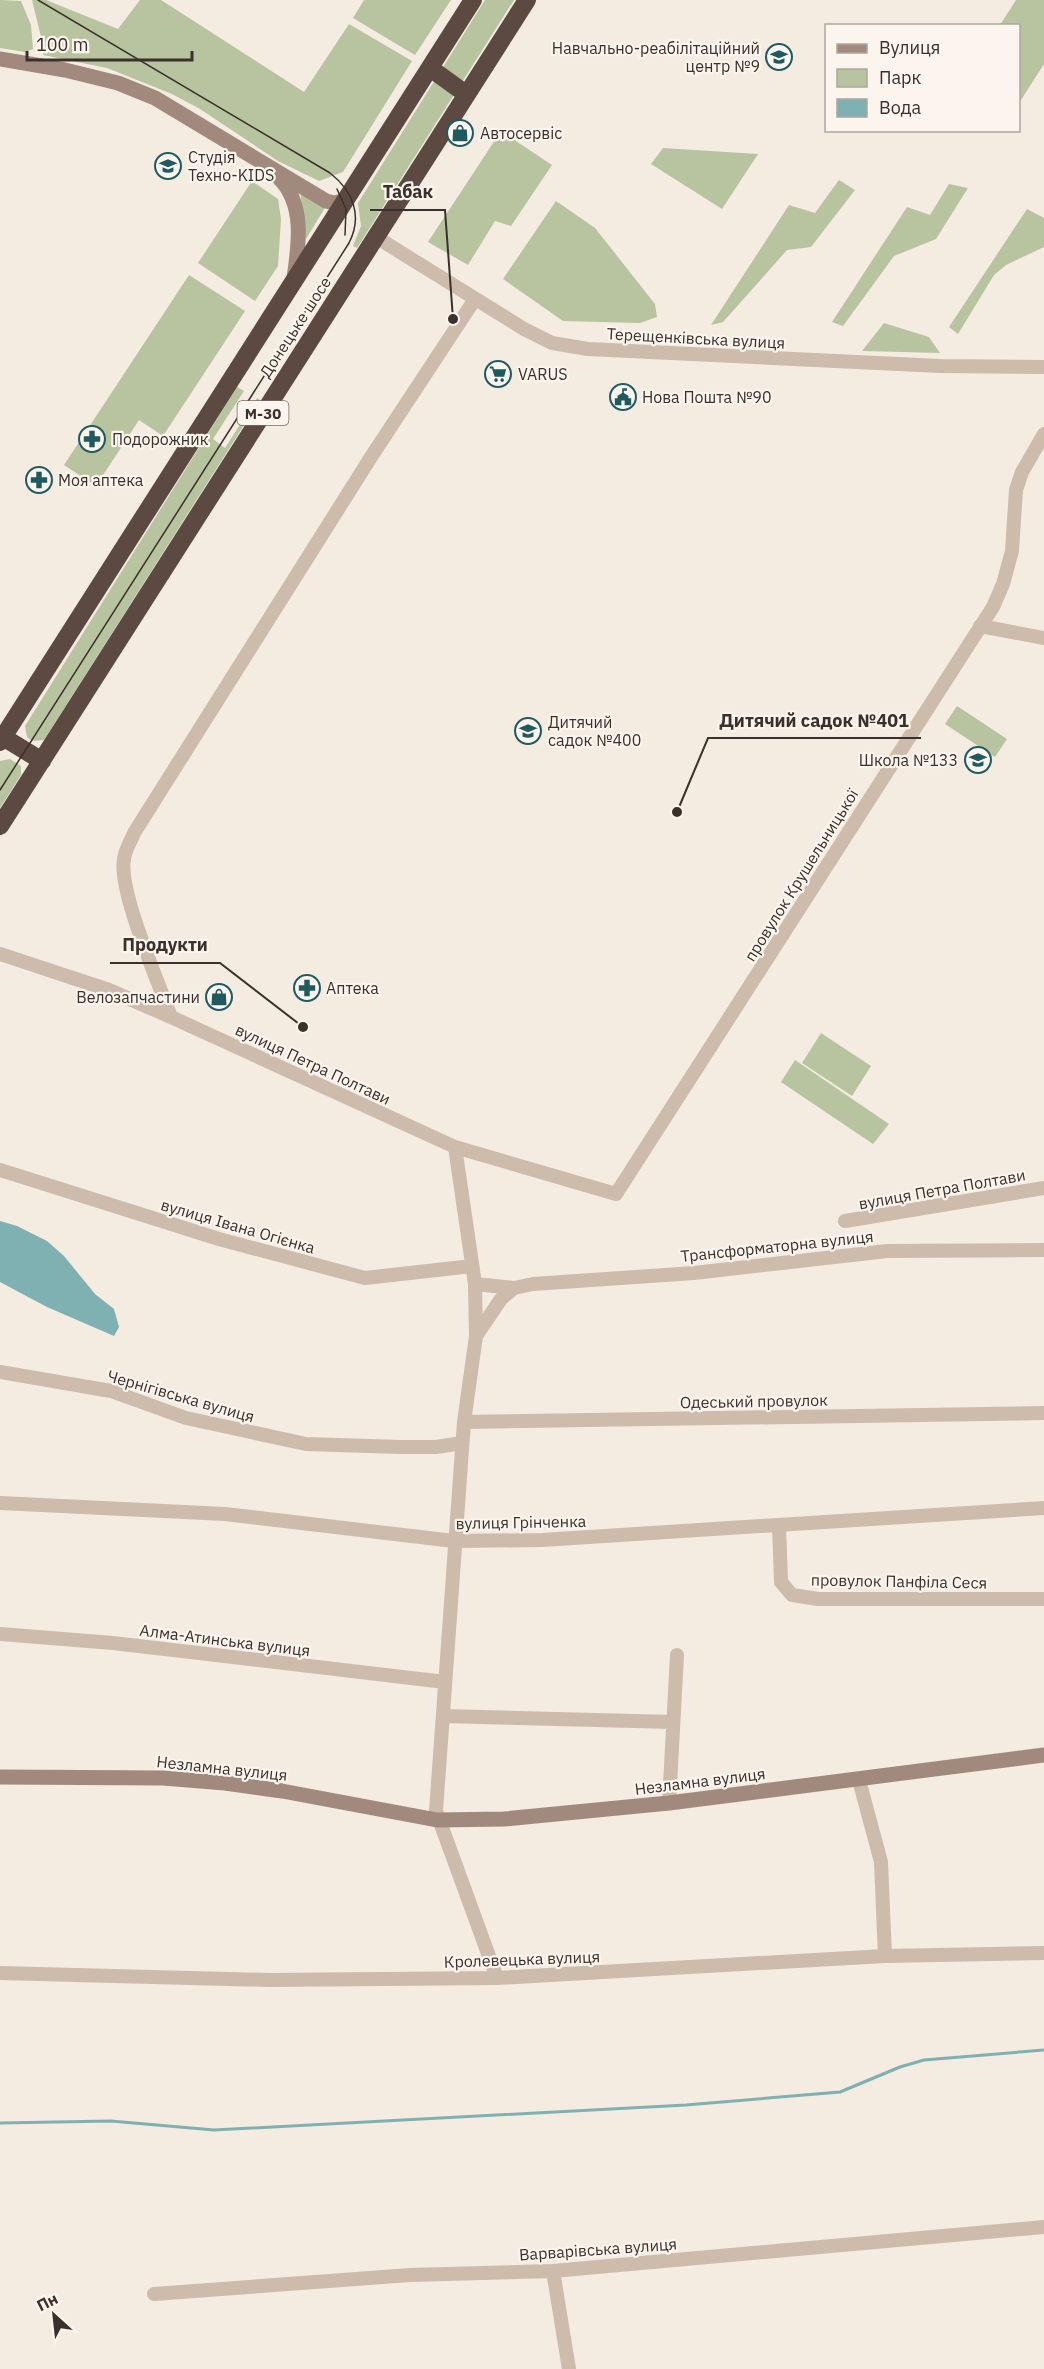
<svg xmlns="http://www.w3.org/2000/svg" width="1044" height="2369" font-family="'IBM Plex Sans',sans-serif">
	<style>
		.green { fill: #b8c4a0 }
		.water { fill: #7fb0b2 }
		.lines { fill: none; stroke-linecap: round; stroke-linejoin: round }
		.stream { stroke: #7fb0b2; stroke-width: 3 }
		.street { stroke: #cdbbac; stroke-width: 14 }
		.secondary { stroke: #a18a7d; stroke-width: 15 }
		.highway { stroke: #5c4a42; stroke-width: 18 }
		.tram { stroke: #3b302b; stroke-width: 1.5 }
		.labels { text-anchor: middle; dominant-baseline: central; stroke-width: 4.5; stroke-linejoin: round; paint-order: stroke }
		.shield { fill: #fbf5ee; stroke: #756b66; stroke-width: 1.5 }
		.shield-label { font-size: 15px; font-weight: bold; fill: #3b302b }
		.poi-label { font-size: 16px; fill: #3b302b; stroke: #fbf5ee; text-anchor: start }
		.street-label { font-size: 16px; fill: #3b302b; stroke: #fbf5ee }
		.leader { fill: none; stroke: #3b302b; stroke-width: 2 }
		.callout-dot { fill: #3b302b; stroke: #fbf5ee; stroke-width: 2 }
		.callout-label { font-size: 18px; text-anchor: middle; font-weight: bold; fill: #3b302b; stroke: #fbf5ee; stroke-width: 4.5; stroke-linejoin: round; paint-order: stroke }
	</style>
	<rect width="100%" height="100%" fill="#f4ebe1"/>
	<path class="green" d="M0,0L21,1L31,25L33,49L25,52L0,48Z
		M32,0H46L118,29L140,0H161L304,92L349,24L412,61L343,172L319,181L278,161L200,109L172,94L107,68L43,55L42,41Z
		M364,0H451L415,55L353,18Z
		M485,0H514L357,248L353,246L361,226L358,203Z
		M1016,0H1044V64L1019,103L1018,26L1000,25Z
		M501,131L552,165L511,226L495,221L468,265L428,242Z
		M663,148L758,154L722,209L651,164Z
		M839,180L855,190L811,247L787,250L723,322L711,325L789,205L815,213Z
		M252,181L278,199L281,219L278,266L255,301L198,263Z
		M949,184L968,188L936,239L894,256L843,326L832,322L907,207L930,215Z
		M300,190L326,206L306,239Z
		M556,201L595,228L655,304L657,317L640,323L563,321L503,279Z
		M1027,209L1044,218V247L1006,265L994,275L958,334L949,327Z
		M189,275L245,311L163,436L139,420L96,486L64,465Z
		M884,323L929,337L940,353L862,351Z
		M237,387L244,391L213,439L225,448L257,398L260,400L44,740L32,741L27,737L25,726Z
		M957,706L1007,739L995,757L945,724Z
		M10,759L21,766V775L0,808V761Z
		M821,1033L871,1066L852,1096L802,1063Z
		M795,1060L889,1124L873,1144L781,1082Z"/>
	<path class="water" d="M0,1221L17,1226L47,1241L64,1256L95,1294L114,1309L119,1327L114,1336L47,1307L0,1282Z"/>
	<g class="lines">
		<path class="stream" d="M0,2123L111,2121L214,2130L686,2105L840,2092L900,2067L924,2060L1044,2050"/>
		<path class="street" d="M376,237L524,329L552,343L588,349L940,366L1044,367
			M980,626L1044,638
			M0,954L109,990L171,1017L455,1147L616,1194L993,607L1003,584L1012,551L1016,490L1022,472L1044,434
			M171,1017C159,983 118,891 124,859C125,850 131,841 134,833L371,457L475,299
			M455,1147L475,1284L476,1336L464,1422L436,1811L497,1978
			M0,1170L219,1239L365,1278L472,1266
			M845,1221L1044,1188
			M475,1284L514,1288
			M476,1336L501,1299L514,1288L533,1284L694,1273L887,1251L1044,1250
			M0,1372L111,1391L186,1418L306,1444L401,1447H436L462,1443
			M464,1422L1044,1413
			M0,1503L225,1514L454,1541L542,1540L1044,1508
			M779,1525L781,1582L792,1595L818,1599H1044
			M0,1634L113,1643L445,1682
			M443,1716L673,1722
			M859,1780L881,1862L885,1956
			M669,1803L677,1655
			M0,1973L269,1980L497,1978L885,1956L1044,1953
			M553,2271L569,2369
			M154,2294L410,2275L553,2271L1044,2227"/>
		<path class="secondary" d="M0,59L65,70L118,83L155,98L326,201L334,203L343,201
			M279,178C305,204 299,244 294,278
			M0,1777L163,1778L225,1783L282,1791L437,1820L504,1819L669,1803L1044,1755"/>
		<path class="highway" d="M430,68L466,94
			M3,737L42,761
			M0,742L473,0
			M0,826L527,0"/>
		<path class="tram" d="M337,189L346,209L345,235
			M0,790L349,243C363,216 353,191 330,173L38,0"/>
	</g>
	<defs>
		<symbol id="school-ring" viewBox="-11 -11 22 22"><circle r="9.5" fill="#fbf5ee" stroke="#1f5a5e" stroke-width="1.5"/><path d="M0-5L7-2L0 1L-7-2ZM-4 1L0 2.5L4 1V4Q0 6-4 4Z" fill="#1f5a5e"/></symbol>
		<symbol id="shop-ring" viewBox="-11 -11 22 22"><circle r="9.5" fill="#fbf5ee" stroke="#1f5a5e" stroke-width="1.5"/><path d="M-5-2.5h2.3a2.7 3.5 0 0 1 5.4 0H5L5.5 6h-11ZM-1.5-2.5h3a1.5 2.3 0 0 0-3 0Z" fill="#1f5a5e"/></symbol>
		<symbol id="supermarket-ring" viewBox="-11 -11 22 22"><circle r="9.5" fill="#fbf5ee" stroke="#1f5a5e" stroke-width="1.5"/><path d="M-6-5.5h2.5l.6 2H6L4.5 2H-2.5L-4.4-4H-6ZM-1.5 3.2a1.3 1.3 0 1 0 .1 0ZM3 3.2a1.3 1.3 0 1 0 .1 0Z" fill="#1f5a5e"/></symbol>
		<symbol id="civic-ring" viewBox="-11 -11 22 22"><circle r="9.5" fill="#fbf5ee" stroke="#1f5a5e" stroke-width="1.5"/><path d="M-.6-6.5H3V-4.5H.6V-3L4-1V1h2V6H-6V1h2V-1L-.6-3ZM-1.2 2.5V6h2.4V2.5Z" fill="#1f5a5e"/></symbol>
		<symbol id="pharmacy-ring" viewBox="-11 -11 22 22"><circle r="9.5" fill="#fbf5ee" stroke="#1f5a5e" stroke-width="1.5"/><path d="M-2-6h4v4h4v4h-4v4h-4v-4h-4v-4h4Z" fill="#1f5a5e"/></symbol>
	</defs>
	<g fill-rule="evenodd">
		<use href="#school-ring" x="764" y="42" width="30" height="30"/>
		<use href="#shop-ring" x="445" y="118" width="30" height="30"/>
		<use href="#school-ring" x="153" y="151" width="30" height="30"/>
		<use href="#supermarket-ring" x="483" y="359" width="30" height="30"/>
		<use href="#civic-ring" x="608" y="382" width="30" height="30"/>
		<use href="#pharmacy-ring" x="77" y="424" width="30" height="30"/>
		<use href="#pharmacy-ring" x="24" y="465" width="30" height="30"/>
		<use href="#school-ring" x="513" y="716" width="30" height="30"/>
		<use href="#school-ring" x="963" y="745" width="30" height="30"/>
		<use href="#pharmacy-ring" x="292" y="973" width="30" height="30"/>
		<use href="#shop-ring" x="204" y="982" width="30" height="30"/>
	</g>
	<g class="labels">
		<rect class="shield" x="237.5" y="401" width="51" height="24" rx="4.5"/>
		<g class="shield-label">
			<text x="263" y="413">М-30</text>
		</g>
		<g class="poi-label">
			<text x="760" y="48" text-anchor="end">Навчально-реабілітаційний<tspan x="760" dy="18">центр №9</tspan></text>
			<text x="480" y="133">Автосервіс</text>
			<text x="188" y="157">Студія<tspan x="188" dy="18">Техно-KIDS</tspan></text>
			<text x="518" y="374">VARUS</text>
			<text x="642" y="397">Нова Пошта №90</text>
			<text x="112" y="439">Подорожник</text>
			<text x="58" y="480">Моя аптека</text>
			<text x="548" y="722">Дитячий<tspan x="548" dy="18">садок №400</tspan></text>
			<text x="958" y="760" text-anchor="end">Школа №133</text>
			<text x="326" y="988">Аптека</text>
			<text x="200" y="997" text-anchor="end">Велозапчастини</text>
		</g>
		<g class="street-label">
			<text transform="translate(295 327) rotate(-57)">Донецьке шосе</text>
			<text transform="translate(696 338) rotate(3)">Терещенківська вулиця</text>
			<text transform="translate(801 875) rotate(-58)">провулок Крушельницької</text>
			<text transform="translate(313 1064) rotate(25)">вулиця Петра Полтави</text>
			<text transform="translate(942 1189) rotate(-10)">вулиця Петра Полтави</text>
			<text transform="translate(238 1226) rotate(16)">вулиця Івана Огієнка</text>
			<text transform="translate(777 1246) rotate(-6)">Трансформаторна вулиця</text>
			<text transform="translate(181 1396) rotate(16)">Чернігівська вулиця</text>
			<text transform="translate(754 1401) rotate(-1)">Одеський провулок</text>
			<text transform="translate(521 1522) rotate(-1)">вулиця Грінченка</text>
			<text transform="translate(899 1581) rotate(1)">провулок Панфіла Сеся</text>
			<text transform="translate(225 1640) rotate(7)">Алма-Атинська вулиця</text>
			<text transform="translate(222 1768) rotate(6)">Незламна вулиця</text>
			<text transform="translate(700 1781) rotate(-7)">Незламна вулиця</text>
			<text transform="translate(522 1959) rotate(-2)">Кролевецька вулиця</text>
			<text transform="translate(598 2249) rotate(-4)">Варварівська вулиця</text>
		</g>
	</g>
	<path class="leader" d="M453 319L445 210H370M677 812L708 738H921M303 1027L220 963H110"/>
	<g class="callout-dot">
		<circle cx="453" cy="319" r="6"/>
		<circle cx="677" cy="812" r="6"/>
		<circle cx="303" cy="1027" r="6"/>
	</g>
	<g class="callout-label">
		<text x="408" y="198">Табак</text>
		<text x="814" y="727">Дитячий садок №401</text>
		<text x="165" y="951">Продукти</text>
	</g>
	<rect x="825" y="24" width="195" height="108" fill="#fbf5ee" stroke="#aea6a0" stroke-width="1.5"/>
	<rect x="837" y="44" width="30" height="9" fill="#a18a7d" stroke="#aea6a0" stroke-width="1.5"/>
	<text x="879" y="54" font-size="18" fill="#3b302b">Вулиця</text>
	<rect x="837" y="69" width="30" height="18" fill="#b8c4a0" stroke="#aea6a0" stroke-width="1.5"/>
	<text x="879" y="84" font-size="18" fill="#3b302b">Парк</text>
	<rect x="837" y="99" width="30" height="18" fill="#7fb0b2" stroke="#aea6a0" stroke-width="1.5"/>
	<text x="879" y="114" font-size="18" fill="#3b302b">Вода</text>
	<g transform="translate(54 2315) rotate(333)" stroke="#fbf5ee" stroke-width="4.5" paint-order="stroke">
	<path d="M0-4.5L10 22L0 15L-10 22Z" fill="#3b302b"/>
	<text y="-9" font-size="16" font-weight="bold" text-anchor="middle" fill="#3b302b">Пн</text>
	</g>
	<path d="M27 51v9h165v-9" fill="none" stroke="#3b302b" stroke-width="3"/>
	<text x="36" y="51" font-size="18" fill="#3b302b" stroke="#fbf5ee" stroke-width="4.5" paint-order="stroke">100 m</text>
</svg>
